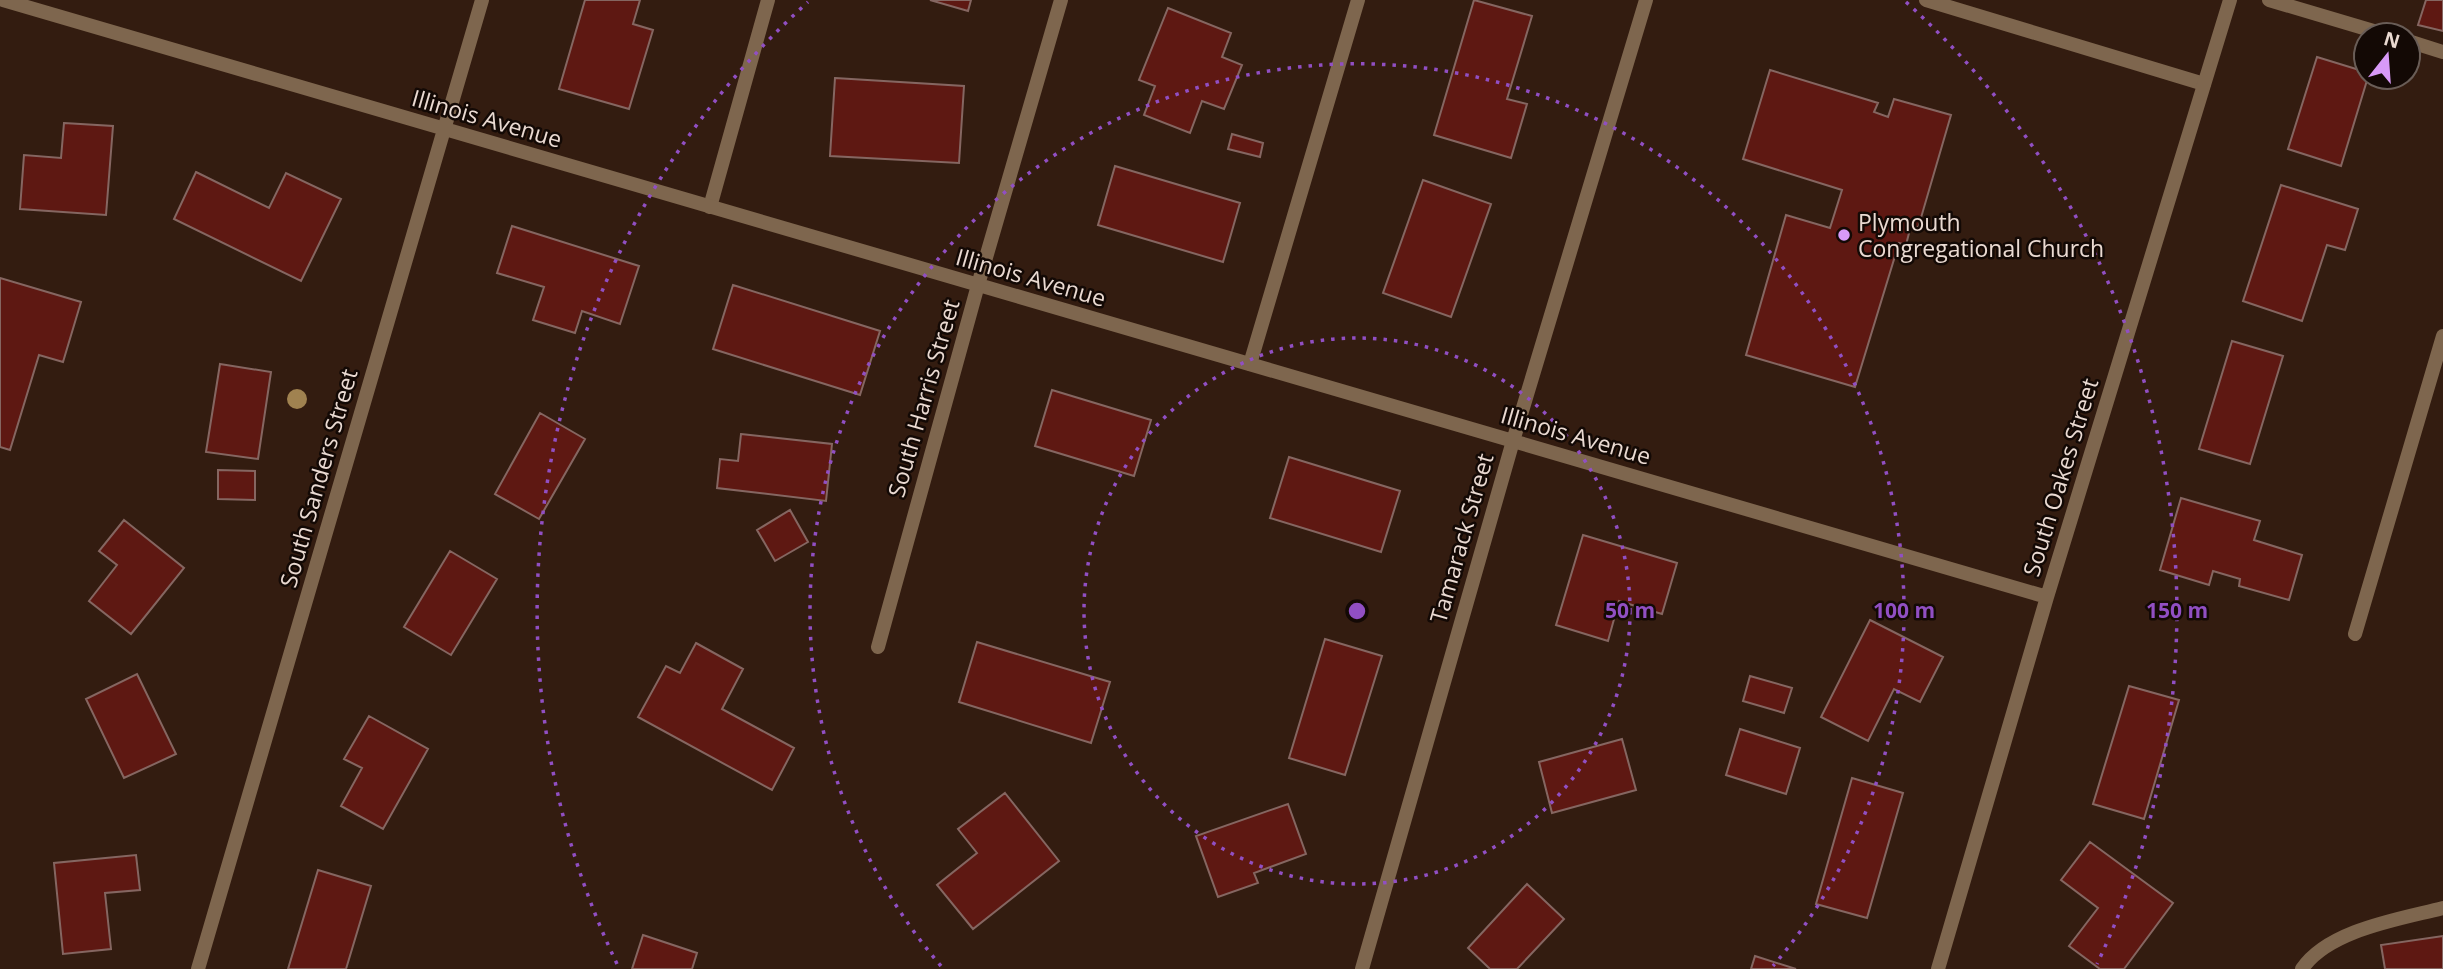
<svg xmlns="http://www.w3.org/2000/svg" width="2443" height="969" font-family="'Open Sans',sans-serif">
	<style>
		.building { fill: #5e1812; stroke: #856661; stroke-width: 2 }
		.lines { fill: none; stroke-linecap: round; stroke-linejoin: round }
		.service { stroke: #7e664e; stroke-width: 14 }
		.minor { stroke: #7e664e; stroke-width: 14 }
		.tree { fill: #a08250 }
		.ring { fill: none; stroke: #914fc3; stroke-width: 3.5; stroke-dasharray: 3.5 7 }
		.poi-dot { fill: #d89af8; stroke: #130905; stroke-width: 2.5 }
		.labels { text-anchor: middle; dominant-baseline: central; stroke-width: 5; stroke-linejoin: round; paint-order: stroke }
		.street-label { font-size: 23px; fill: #eadad2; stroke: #130905 }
		.poi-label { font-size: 23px; fill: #eadad2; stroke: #130905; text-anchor: start }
		.centre { fill: #914fc3; stroke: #130905; stroke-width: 3.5 }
		.ring-label { font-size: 21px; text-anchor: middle; font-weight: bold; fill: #914fc3; stroke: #130905; stroke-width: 5; stroke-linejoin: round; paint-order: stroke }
	</style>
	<rect width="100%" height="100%" fill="#331c10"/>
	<path class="building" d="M585,0H640L633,24L653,30L629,109L559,89Z
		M930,0H971L968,11Z
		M1474,0L1532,16L1507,99L1527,104L1511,158L1434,135Z
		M2426,0H2443V31L2418,25Z
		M1168,8L1231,33L1222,57L1242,65L1224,109L1202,101L1190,133L1144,115L1155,86L1139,80Z
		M2317,57L2366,72V77H2368L2341,166L2288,149Z
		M1770,70L1878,103L1874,112L1888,117L1894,99L1951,115L1918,228L1911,225L1906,245L1899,243L1855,387L1746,355L1786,215L1830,228L1842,190L1743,159Z
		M835,78L964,86L959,163L830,156Z
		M64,123L113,126L106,215L20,209L24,155L61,158Z
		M1232,134L1263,143L1260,157L1228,149Z
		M1115,166L1240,203L1223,262L1098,225Z
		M196,172L269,208L286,173L341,199L301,281L174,219Z
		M1423,180L1491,204L1451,317L1383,293Z
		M2281,185L2358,209L2345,250L2327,245L2302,321L2243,301Z
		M512,226L639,266L620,324L582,311L575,333L533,320L544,287L497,273Z
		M0,278L81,302L63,362L39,355L10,450L0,447Z
		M733,285L880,331L860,395L713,349Z
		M2232,341L2283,356L2250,464L2199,449Z
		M220,364L271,372L258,459L206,452Z
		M1052,390L1151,420L1134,476L1035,446Z
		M540,413L585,439L539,519L495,494Z
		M741,434L832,444L826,501L717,488L720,459L738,461Z
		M1289,457L1400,491L1381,552L1270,518Z
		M218,470L255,471V500L218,499Z
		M2181,498L2260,521L2254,540L2302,555L2289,600L2239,586L2240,579L2213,571L2209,585L2160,570Z
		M790,510L808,542L775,561L757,530Z
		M124,520L184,568L131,634L89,601L117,565L99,551Z
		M1583,535L1677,563L1662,614L1619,601L1608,641L1556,625Z
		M450,551L497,579L451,655L404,627Z
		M1870,620L1943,657L1920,702L1894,689L1868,741L1821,717Z
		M1325,639L1382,656L1345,775L1289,758Z
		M977,642L1110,682L1091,743L959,702Z
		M696,643L743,669L722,709L794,748L772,790L638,717L666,666L680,673Z
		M137,674L176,754L124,778L86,699Z
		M1750,676L1792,688L1784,713L1743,701Z
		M2129,686L2179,700L2144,819L2093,804Z
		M369,716L428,749L383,829L341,806L362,768L344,759Z
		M1740,729L1800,748L1786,794L1726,775Z
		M1622,739L1636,790L1552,813L1539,762Z
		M1852,778L1903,793L1867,918L1816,904Z
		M1005,793L1059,861L973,929L937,885L977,853L958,829Z
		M1288,804L1306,854L1254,873L1258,883L1218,897L1196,836Z
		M2090,842L2173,903L2124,969H2100L2069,946L2098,908L2061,880Z
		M136,855L140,890L105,893L111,949L63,954L54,863Z
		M318,870L371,886L346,969H288Z
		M1527,884L1564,919L1517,969H1490L1468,948Z
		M643,935L697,953L692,969H632Z
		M2443,936V969H2385L2381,945Z
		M1755,956L1796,969H1751Z"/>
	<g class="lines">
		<path class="service" d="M1926,0L2204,84
			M2269,0L2387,35
			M2408,41L2443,52
			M710,207L768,0
			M1250,364L1358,0
			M2355,634L2443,336
			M2302,969C2328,930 2400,919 2443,908"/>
		<path class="minor" d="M3,0L2047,597
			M878,647L978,285L1061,0
			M198,969L482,0
			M1362,969L1513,441L1646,0
			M1938,969L2047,597L2230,0"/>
	</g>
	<circle class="tree" cx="297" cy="399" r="10"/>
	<g class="ring">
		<circle cx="1357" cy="611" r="273"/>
		<path d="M941 966A547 547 0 1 1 1773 966"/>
		<path d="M617 964A820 820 0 0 1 808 2M1906 2A820 820 0 0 1 2097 964"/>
	</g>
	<circle class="poi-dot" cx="1844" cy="235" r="7"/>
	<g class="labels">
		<g class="street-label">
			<text transform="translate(487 118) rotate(16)">Illinois Avenue</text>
			<text transform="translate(1031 277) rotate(16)">Illinois Avenue</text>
			<text transform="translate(923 398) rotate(-74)">South Harris Street</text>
			<text transform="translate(1576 435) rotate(16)">Illinois Avenue</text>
			<text transform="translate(2060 477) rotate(-73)">South Oakes Street</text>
			<text transform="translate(318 478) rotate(-74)">South Sanders Street</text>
			<text transform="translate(1461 538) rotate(-74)">Tamarack Street</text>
		</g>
		<g class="poi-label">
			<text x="1858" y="222">Plymouth<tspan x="1858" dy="26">Congregational Church</tspan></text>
		</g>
	</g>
	<circle cx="1357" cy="611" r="10" class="centre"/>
	<g class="ring-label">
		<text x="1630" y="618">50 m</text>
		<text x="1904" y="618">100 m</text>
		<text x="2177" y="618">150 m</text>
	</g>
	<g transform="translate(2387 56) rotate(17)"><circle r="33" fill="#130905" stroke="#695d57" stroke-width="2"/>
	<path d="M0-5L12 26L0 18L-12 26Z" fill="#d89af8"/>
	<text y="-10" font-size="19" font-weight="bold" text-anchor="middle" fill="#eadad2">N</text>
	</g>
</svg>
